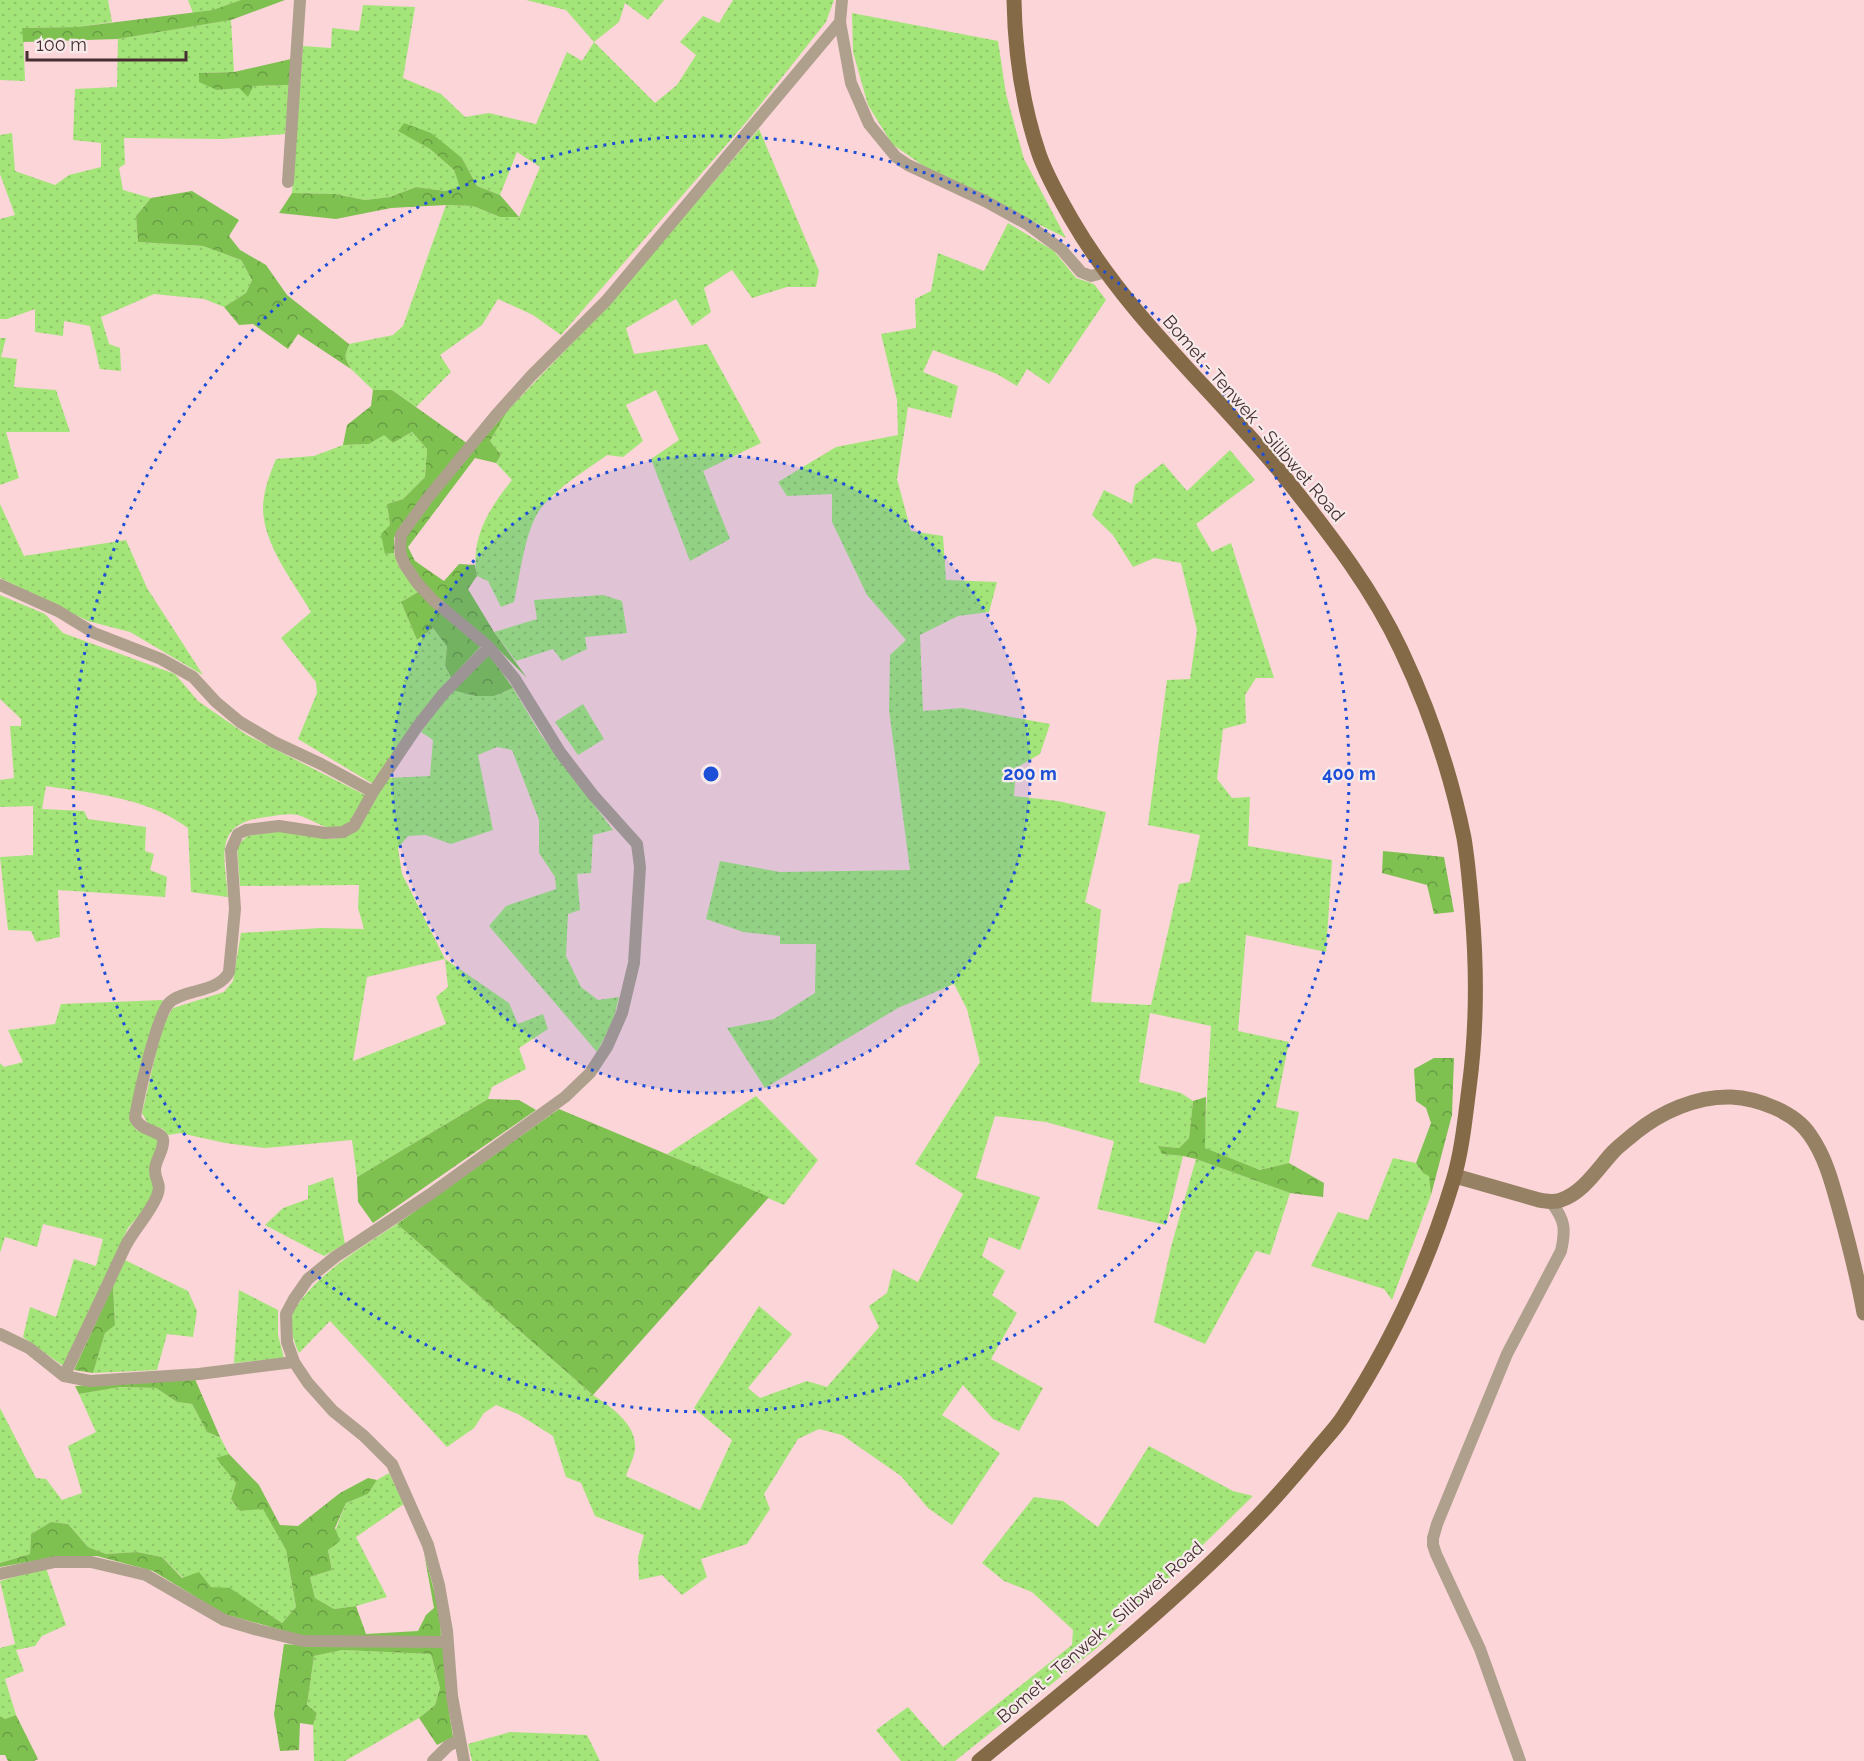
<svg xmlns="http://www.w3.org/2000/svg" width="1864" height="1761" font-family="Raleway,sans-serif">
	<style>
		.grass { fill: url(#grass-dots); fill-rule: evenodd }
		.forest { fill: url(#forest-crowns) }
		.lines { fill: none; stroke-linecap: round; stroke-linejoin: round }
		.street { stroke: #afa08d; stroke-width: 12 }
		.secondary { stroke: #968165; stroke-width: 15 }
		.primary { stroke: #856a47; stroke-width: 15 }
		.ring { fill: none; stroke: #1d4ed8; stroke-width: 3; stroke-dasharray: 3 6 }
		.labels { text-anchor: middle; dominant-baseline: central; stroke-width: 4.5; stroke-linejoin: round; paint-order: stroke }
		.street-label { font-size: 18px; fill: #472f31; stroke: #f7eaea }
		.centre { fill: #1d4ed8; stroke: #f7eaea; stroke-width: 3 }
		.ring-label { font-size: 18px; text-anchor: middle; font-weight: bold; fill: #1d4ed8; stroke: #f7eaea; stroke-width: 4.5; stroke-linejoin: round; paint-order: stroke }
	</style>
	<defs>
		<pattern id="grass-dots" width="8" height="8" patternUnits="userSpaceOnUse" patternTransform="scale(1.5)"><rect width="8" height="8" fill="#a3e579"/><path d="M2 2h.1M6 6h.1" fill="none" stroke="#8ec569" stroke-width="1.8" stroke-linecap="round"/></pattern>
		<pattern id="forest-crowns" width="20" height="18" patternUnits="userSpaceOnUse" patternTransform="scale(1.5)"><rect width="20" height="18" fill="#7ec151"/><path d="M2 6a3 3 0 1 1 6 0M12 15a3 3 0 1 1 6 0" fill="none" stroke="#699d44"/></pattern>
	</defs>
	<rect width="100%" height="100%" fill="#fbd5d7"/>
	<path class="grass" d="M0,0H108L112,22L77,27L23,28L25,81L0,80Z
		M188,0H241L214,10L193,13Z
		M526,0H664L648,20L625,3L619,22L594,42L655,103L677,85L696,55L680,42L703,16L719,23L733,0H834L826,22L748,120L561,335L533,315L498,299L482,325L440,355L451,372L416,407L392,390H373L351,369L345,357L349,344L393,335L403,326L446,205L473,206L500,217H519L540,167L517,152L500,195L477,186L462,158L399,131L430,149L454,170L461,187L445,191L416,187L390,197L365,200L335,194L292,193L303,46L331,48L332,28L359,31L363,5L415,7L403,78L441,94L465,117L489,113L536,124L567,52L582,61L594,42L566,10Z
		M852,13L998,41L1006,94L1024,159L1066,238L925,167L892,144L868,105L853,52Z
		M231,20L234,72L199,73L217,90L253,86L290,85L285,134L223,139L124,138L125,164L119,168L123,190L151,198L136,216L138,242L203,246L241,260L252,280L246,293L224,307L204,299L154,294L101,317L109,344L120,348L121,371L100,369L90,326L64,321L63,336L35,332V309L7,319H0V219L15,215L0,174V135L12,133L15,171L55,185L69,175L101,167V143L73,140L75,89L117,87L118,39Z
		M759,129L819,271L816,287H787L752,298L732,270L704,288L711,312L692,326L676,299L626,328L634,354L707,344L761,443L703,471L730,539L690,561L651,459L679,440L656,390L626,405L643,441L623,457L607,455C585,471 559,486 541,508C525,529 520,576 514,602L501,607L488,581L477,576C470,538 489,509 512,480L496,463L501,455L490,441L508,410L605,309Z
		M1008,223L1054,251L1076,278L1094,284L1106,300L1049,384L1027,369L1017,386L997,374L933,350L923,372L958,386L951,418L908,407L897,479L911,531L943,536L946,580L997,582L989,612L958,616L920,635L923,711L962,708L1050,724L1040,754L1016,768L1014,796L1058,801L1106,812L1085,902L1101,910L1091,1002L1151,1005L1179,884L1190,882L1200,835L1148,825L1167,680L1190,679L1197,630L1181,563L1154,558L1133,567L1113,535L1092,515L1104,490L1132,504L1135,485L1163,463L1187,491L1230,450L1255,480L1196,524L1212,552L1231,543L1274,678H1256L1245,695L1246,723L1223,729L1217,779L1232,798L1250,797L1248,846L1332,860L1326,952L1246,935L1238,1031L1289,1042L1276,1107L1299,1112L1289,1163L1260,1170L1204,1148L1211,1026L1150,1013L1139,1082L1181,1093L1193,1101L1189,1138L1179,1148L1159,1146L1162,1154L1183,1156L1166,1225L1097,1209L1114,1141L1046,1122L995,1116L976,1178L1040,1197L1020,1250L989,1237L982,1256L1005,1271L992,1295L1017,1313L991,1359L1043,1388L1019,1431L993,1419L963,1385L942,1415L1000,1453L952,1525L928,1508L901,1476L842,1435L819,1429L798,1439L764,1494L770,1509L747,1544L701,1559L707,1577L682,1595L662,1575L639,1580L638,1557L644,1535L595,1516L581,1483L566,1477L553,1436L518,1414L496,1405L484,1413L474,1428L447,1447L330,1321L299,1353C293,1341 289,1325 293,1312C294,1308 299,1304 301,1300C326,1268 364,1246 397,1224L593,1395C611,1407 637,1424 635,1449C634,1458 629,1467 626,1476L700,1510L732,1440L694,1408L759,1306L792,1334L748,1388L760,1398L807,1381L827,1387L879,1327L869,1306L887,1293L893,1269L918,1282L963,1194L915,1164L980,1062L967,1009L954,984L898,1008L765,1088L727,1028L774,1019L815,993L816,944H780V936L743,932L706,919L720,861L780,872L910,870L889,710L890,655L906,640L867,595L832,522V494L787,496L778,482L836,447L898,435L897,400L881,334L916,328L915,299L931,291L938,253L984,271Z
		M0,338H6L1,357L17,359L14,387L56,390L70,432H6L19,478L0,485Z
		M412,432L427,449L425,477L403,499L387,504L390,525L385,554L394,553L399,567L418,592L401,602L417,640L433,628L447,647L445,665L451,678L373,784L298,739L317,693L316,682L281,638L311,612C293,581 263,544 263,508C263,491 270,474 276,459L314,456L343,445L369,444L384,434L393,443Z
		M0,504L24,556L126,540L147,588L203,675L130,632L88,621L0,578Z
		M0,595L45,614L63,633L175,674L198,701L247,735L365,795C360,805 356,819 345,826C330,834 312,819 298,815C288,813 275,816 266,817C212,823 225,857 228,897L191,892L188,828C145,797 97,794 46,786L42,809L84,811L88,819L146,827L145,851L154,854L150,870L167,877L165,897L58,890L60,937L36,942L31,931L8,930L0,857L33,855V806L0,807V780L14,778L10,726H21V719L0,699Z
		M603,595L622,601L627,633L585,637L587,649L562,661L553,649L516,661L494,632L537,619L534,600Z
		M513,688L541,735L613,830L593,835L591,873L577,874L580,910L568,914L566,956L581,987L598,1000L619,997L613,1021L597,1052L489,926L506,906L556,889L555,877L539,853V820L512,750L497,747L478,755L493,830L451,844L426,835L408,836L398,848L402,874L445,959L509,1003L518,1024L543,1014L548,1029L519,1048L526,1069L492,1087L488,1099L357,1177L352,1140L265,1148L225,1143L180,1133L168,1135L163,1129L148,1124L142,1113L162,1027L173,1008L224,992L233,981L241,933L320,928L364,929L358,908L359,885L240,886L237,846L247,836L289,830L330,839L345,837L375,799L388,778L430,776L433,740L421,732L452,690L475,696H494ZM445,959L448,987L436,997L446,1024L353,1061L367,977Z
		M583,704L604,739L578,755L555,722Z
		M163,1000L130,1119L136,1130L155,1136L159,1140L155,1190L143,1211L128,1228L63,1366L23,1337L30,1307L56,1317L74,1259L96,1266L103,1239L43,1224L37,1247L5,1237L0,1253V1063L4,1067L23,1062L8,1030L55,1024L61,1004Z
		M756,1096L818,1160L784,1205L667,1154Z
		M1393,1158L1416,1163L1423,1173L1429,1175L1431,1195L1392,1300L1384,1289L1311,1266L1338,1212L1368,1220Z
		M1196,1159L1290,1193L1270,1255L1256,1251L1205,1344L1154,1322L1171,1247Z
		M333,1177L345,1244L324,1256L265,1225L283,1208L308,1199V1186Z
		M125,1260L188,1291L197,1311L193,1337L167,1334L157,1370L93,1373L105,1333L115,1324L113,1286Z
		M239,1290L278,1310V1335L284,1358L234,1363Z
		M120,1387L156,1388L177,1402L192,1404L207,1432L220,1437L229,1454L217,1458L236,1483L231,1499L240,1511L263,1508L286,1550L296,1607L282,1623L230,1589L211,1587L199,1573L183,1578L162,1557L137,1552L106,1554L88,1547L68,1524L51,1522L31,1534L30,1554L0,1563V1408L36,1478L46,1479L62,1500L82,1493L68,1446L96,1432L79,1394Z
		M1149,1446L1233,1491L1253,1496L1098,1647L955,1761H901L876,1730L908,1707L943,1747L1072,1645L1073,1630L1032,1592L1004,1581L982,1563L1034,1497L1063,1501L1098,1527Z
		M389,1473L404,1504L356,1537L387,1597L356,1606L334,1609L315,1598L310,1577L332,1570L328,1549L346,1503L368,1494L377,1480Z
		M46,1568L66,1625L42,1636L35,1646L16,1650L24,1671L5,1679L16,1715L5,1719L0,1716V1648L15,1644L0,1581Z
		M342,1650L431,1654L440,1688L435,1705L419,1718L345,1761H314L313,1725L317,1713L307,1705L314,1656Z
		M510,1732L587,1735L600,1761H472L468,1744Z"/>
	<path class="forest" d="M241,0H285L231,20L118,39L23,42L22,28L77,27L213,10Z
		M291,59L290,85L253,86L248,97L239,88L217,90L199,82V73L234,72Z
		M404,123L431,133L462,158L477,186L500,195L519,217H500L473,206L446,205L391,208L336,219L279,213L292,193L335,194L365,200L390,197L416,187L445,191L460,187L454,170L430,149L398,131Z
		M192,191L239,220L229,236L240,250L266,265L287,295L349,344L345,357L351,369L298,334L288,349L253,324L239,325L224,307L246,293L252,280L241,260L203,246L138,242L136,216L151,198Z
		M373,390H392L468,444L401,525L394,538V553L385,554L381,534L390,525L387,504L403,499L425,477L427,449L412,432L393,443L384,435L369,444L343,445L347,425L371,406Z
		M508,410L490,441L501,455L496,463L475,458L408,547L415,561L444,581L459,564L475,565L477,576L468,589L494,632L527,678L493,644L442,604L414,574L403,553L404,541L414,521Z
		M418,592L481,646L451,678L445,665L447,647L433,628L417,640L401,602Z
		M488,653L513,688L494,696H475L452,690Z
		M1383,851L1444,857L1454,912L1434,914L1427,885L1382,873Z
		M1434,1058H1454L1452,1115L1431,1195L1429,1176L1423,1173L1416,1163L1431,1123L1426,1108L1416,1101L1414,1069Z
		M1206,1097L1205,1148L1260,1170L1289,1163L1324,1183L1323,1197L1290,1193L1196,1159L1183,1156L1162,1154L1158,1146L1179,1148L1189,1138L1193,1101Z
		M488,1099L519,1100L536,1110L373,1223L358,1202L357,1177Z
		M559,1109L769,1197L593,1395L397,1224Z
		M113,1286L115,1325L105,1333L93,1373L74,1370Z
		M195,1379L220,1437L207,1432L192,1404L177,1402L156,1388L120,1387L79,1394L75,1386Z
		M229,1454L259,1485L280,1525L298,1526L340,1493L368,1478L377,1480L368,1494L346,1503L335,1528L340,1541L328,1550L332,1570L310,1577L315,1598L334,1609L356,1606L366,1634L418,1631L426,1615L434,1608L424,1553L440,1613L441,1637L303,1636L224,1614L153,1571L97,1556L50,1558L0,1567V1563L30,1554L31,1534L51,1522L68,1524L88,1547L106,1554L137,1552L162,1557L182,1578L199,1572L211,1587L230,1588L282,1623L296,1607L286,1550L263,1509L240,1511L231,1499L236,1483L216,1458Z
		M284,1644L319,1647H445L447,1699L453,1737L437,1745L419,1718L435,1705L440,1688L431,1654L342,1650L314,1656L307,1705L317,1713L313,1725L300,1723L299,1750L280,1751L274,1714Z
		M16,1715L38,1759L34,1761H8L5,1755H0V1716L5,1719Z"/>
	<g class="lines">
		<path class="street" d="M842,0L840,22L851,83L869,124L896,157L908,165L985,201L1027,224L1061,249L1081,272L1091,276L1106,272
			M288,182L300,0
			M0,585L58,611L94,633L161,659L193,677L216,702L240,722L274,742L321,764L373,792
			M0,1334L29,1348L64,1376L90,1381L199,1374L294,1362
			M64,1376C85,1333 105,1290 125,1247C134,1229 149,1215 157,1196C162,1183 155,1181 155,1170C155,1160 165,1149 163,1139C160,1130 142,1132 135,1118C138,1098 157,1015 169,1003C182,989 219,993 229,972L235,909L231,850L238,834L246,830L279,826L325,833L343,832L354,826L373,792L417,727L443,694L489,647
			M0,1574L55,1562H91L146,1575L224,1620L258,1630L303,1641L448,1642
			M433,1761L448,1746L459,1740
			M464,1761L452,1696L447,1631L439,1585L428,1545L392,1464L364,1436L333,1411L308,1383L294,1362L287,1342L286,1314L294,1299L308,1279L335,1257L429,1195L565,1097L590,1073L607,1047L622,1013L634,963L640,867L637,844L593,795L560,752L515,679L489,647L434,601L418,584L405,565L401,556L400,548L401,535L427,499L496,415L531,376L606,301L840,22
			M1520,1761L1480,1649L1436,1554L1433,1545V1538L1437,1524L1507,1354L1561,1251C1566,1229 1565,1220 1551,1202"/>
		<path class="secondary" d="M1455,1176L1539,1200C1546,1201 1553,1203 1561,1200C1584,1192 1598,1168 1614,1151C1620,1145 1628,1139 1635,1133C1661,1112 1696,1096 1731,1097C1757,1098 1795,1112 1810,1135C1827,1159 1833,1187 1841,1215C1850,1248 1858,1280 1864,1313"/>
		<path class="primary" d="M979,1761C1073,1684 1169,1608 1254,1520C1276,1498 1296,1474 1316,1450C1325,1439 1335,1429 1343,1417C1390,1345 1428,1264 1453,1181C1462,1151 1465,1119 1469,1088C1477,1029 1477,970 1472,911C1470,887 1468,862 1464,838C1451,774 1429,709 1401,650C1373,590 1332,537 1291,485C1219,395 1130,320 1072,220C1060,199 1047,177 1039,154C1022,104 1015,53 1014,0"/>
	</g>
	<circle cx="711" cy="774" r="319" fill="#1d4ed8" fill-opacity=".12"/>
	<g class="ring">
		<circle cx="711" cy="774" r="319"/>
		<circle cx="711" cy="774" r="638"/>
	</g>
	<g class="labels">
		<g class="street-label">
			<text transform="translate(1254 418) rotate(49)">Bomet - Tenwek - Silibwet Road</text>
			<text transform="translate(1100 1632) rotate(-41)">Bomet - Tenwek - Silibwet Road</text>
		</g>
	</g>
	<circle cx="711" cy="774" r="9" class="centre"/>
	<g class="ring-label">
		<text x="1030" y="780">200 m</text>
		<text x="1349" y="780">400 m</text>
	</g>
	<path d="M27 51v9h159v-9" fill="none" stroke="#472f31" stroke-width="3"/>
	<text x="36" y="51" font-size="18" fill="#472f31" stroke="#f7eaea" stroke-width="4.5" paint-order="stroke">100 m</text>
</svg>
